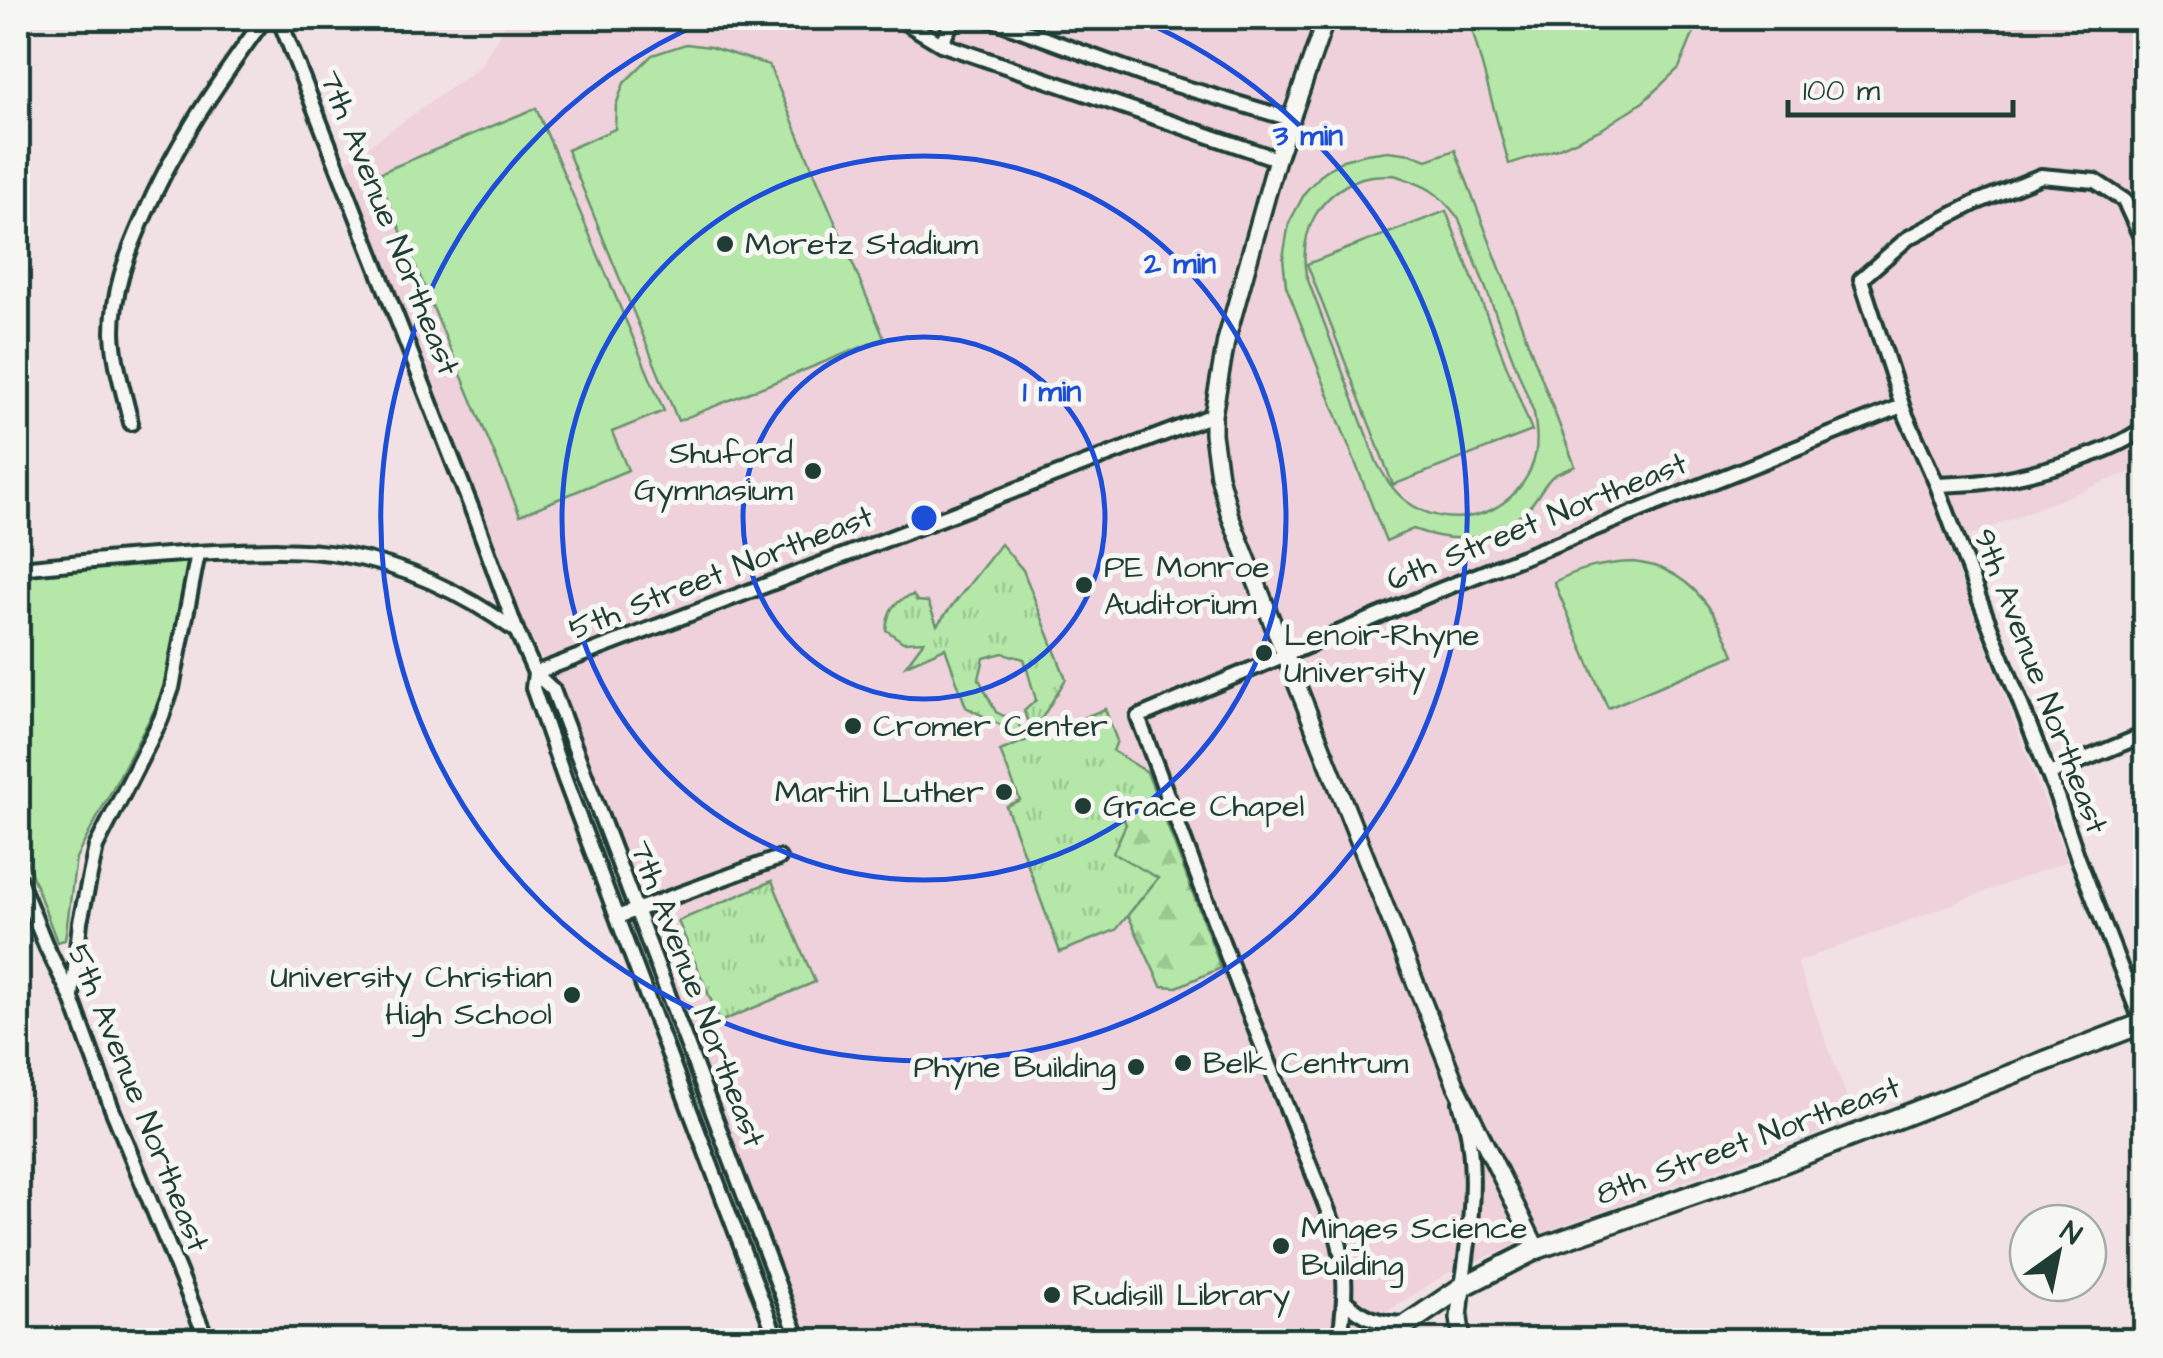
<svg xmlns="http://www.w3.org/2000/svg" width="2163" height="1358" font-family="'Architects Daughter',sans-serif">
	<style>
		.built { fill: #eed1da }
		.grass { fill: url(#grass-tufts); stroke: #6a926e; stroke-width: 2.5 }
		.forest { fill: url(#forest-firs); stroke: #6a926e; stroke-width: 2.5 }
		.green { fill: #b5e7a8; stroke: #6a926e; stroke-width: 2.5; fill-rule: evenodd }
		.lines { fill: none; stroke-linecap: round; stroke-linejoin: round }
		.minor-casing { stroke: #1f3d34; stroke-width: 20 }
		.tertiary-casing { stroke: #1f3d34; stroke-width: 22 }
		.secondary-casing { stroke: #1f3d34; stroke-width: 25 }
		.minor { stroke: #f6f6f2; stroke-width: 12 }
		.tertiary { stroke: #f6f6f2; stroke-width: 15 }
		.secondary { stroke: #f6f6f2; stroke-width: 18 }
		.ring { fill: none; stroke: #1d4ed8; stroke-width: 5 }
		.poi-dot { fill: #1f3d34; stroke: #f6f6f2; stroke-width: 4 }
		.labels { text-anchor: middle; dominant-baseline: central; stroke-width: 10; stroke-linejoin: round; paint-order: stroke }
		.street-label { font-size: 32px; fill: #1f3d34; stroke: #f6f6f2 }
		.poi-label { font-size: 32px; fill: #1f3d34; stroke: #f6f6f2; text-anchor: start }
		.centre { fill: #1d4ed8; stroke: #f6f6f2; stroke-width: 5 }
		.ring-label { font-size: 30px; text-anchor: middle; font-weight: bold; fill: #1d4ed8; stroke: #f6f6f2; stroke-width: 10; stroke-linejoin: round; paint-order: stroke }
	</style>
	<defs>
		<pattern id="grass-tufts" width="24" height="20" patternUnits="userSpaceOnUse" patternTransform="scale(2.5)"><rect width="24" height="20" fill="#b5e7a8"/><path d="M3 7l-1-3M5 7V3M7 7l1-3M15 17l-1-3M17 17v-4M19 17l1-3" fill="none" stroke="#9bc791"/></pattern>
		<pattern id="forest-firs" width="22" height="20" patternUnits="userSpaceOnUse" patternTransform="scale(2.5)"><rect width="22" height="20" fill="#b5e7a8"/><path d="M5 1l3.5 6h-7zM16 11l3.5 6h-7z" fill="#9bc791"/></pattern>
	</defs>
	<rect width="100%" height="100%" fill="#f1e0e4"/>
	<filter id="ink" filterUnits="userSpaceOnUse"><feTurbulence type="fractalNoise" baseFrequency=".01" numOctaves="2"/><feDisplacementMap in="SourceGraphic" scale="20" xChannelSelector="R" yChannelSelector="G"/><feConvolveMatrix kernelMatrix="1 2 1 2 8 2 1 2 1" color-interpolation-filters="sRGB"/></filter>
	<g filter="url(#ink)">
		<path class="built" d="M509,18H2145V466L1947,544L2067,861L1797,962L1855,1120L1556,1228L1446,1274L1386,1312L1355,1340H809L556,683L523,624L346,162L479,68Z"/>
		<path class="grass" d="M1001,544L1023,570L1066,679L1032,734L1024,711L1036,700L1024,659L1003,653L984,658L979,679L996,712L1004,716L1015,715L1024,737L966,707L945,648L906,665L924,641L903,642L886,630C888,610 893,601 913,595L917,601L928,602L937,625Z
			M1105,709L1117,741L1113,751L1147,772L1157,798L1120,810L1158,878L1116,930L1060,952L1006,806L1020,800L1000,751Z
			M772,881L815,982L720,1022L678,921Z"/>
		<path class="forest" d="M1157,798L1221,968L1177,987L1161,986L1128,915L1158,878L1113,853L1126,824L1119,810Z"/>
		<path class="green" d="M1469,18H1700L1679,68L1643,102L1602,129L1557,149L1509,164Z
			M686,44L710,47L769,65L884,338L678,421L567,150L615,129L616,105L624,83L652,55Z
			M536,108L664,411L612,432L628,470L520,515L377,174Z
			M1455,150L1575,466C1569,469 1559,472 1553,476C1544,483 1538,498 1529,507C1495,542 1457,545 1413,529L1386,541L1286,286L1283,258L1289,223L1306,191L1324,172L1343,160L1366,154L1388,151L1411,154L1427,160ZM1394,175C1427,186 1437,190 1459,219L1534,413C1537,432 1539,450 1531,468C1510,518 1448,533 1406,501C1393,491 1385,477 1377,463L1306,275C1299,231 1318,194 1362,178C1371,175 1384,175 1394,175Z
			M1446,211L1532,431L1393,485L1307,264Z
			M189,553L167,686L76,858L65,940L57,942L18,838V576Z
			M1634,562C1644,564 1656,565 1665,570C1701,586 1721,621 1734,655L1608,708L1554,582C1581,568 1603,563 1634,562Z"/>
		<g class="lines">
			<defs>
				<path id="minor" d="M279,18L475,517L517,632L535,673L553,690L799,1340
					M898,18L941,44L1277,159
					M988,18L1149,77L1291,119
					M941,44L954,18
					M2146,248L2124,200L2095,181L2041,176L1975,203L1908,238L1861,279L1904,411L1937,485L1980,601L2054,788L2078,858L2146,1033
					M131,423C124,393 114,363 113,332C113,292 126,257 142,221C173,147 218,82 265,18
					M1937,485C1953,484 1969,484 1984,482C2027,476 2115,454 2146,426
					M18,568C83,562 149,555 215,552C258,550 301,548 344,555C407,566 465,594 516,631
					M535,673L1213,415
					M535,673L533,688L565,780L777,1340
					M2049,774L2146,734
					M18,877L46,946L72,999L112,1109L207,1340
					M617,917L779,858
					M72,996L80,922L96,847L161,719L172,688L198,553
					M1460,1102C1463,1114 1468,1127 1469,1140C1476,1187 1469,1240 1462,1287
					M1344,1300C1363,1317 1379,1324 1405,1324
					M1340,1340C1345,1299 1348,1273 1336,1231L1242,995L1138,717L1440,590L1902,406"/>
				<path id="tertiary" d="M1326,18L1277,159L1226,341L1213,415V434L1219,476L1230,516L1456,1085L1537,1249
					M1462,1340L1459,1318L1462,1287"/>
				<path id="secondary" d="M1384,1340L1462,1287L1537,1249L1772,1167L2146,1022"/>
			</defs>
			<use href="#minor" class="minor-casing"/>
			<use href="#tertiary" class="tertiary-casing"/>
			<use href="#secondary" class="secondary-casing"/>
			<use href="#minor" class="minor"/>
			<use href="#tertiary" class="tertiary"/>
			<use href="#secondary" class="secondary"/>
		</g>
	</g>
	<g class="ring">
		<circle cx="924" cy="518" r="181"/>
		<circle cx="924" cy="518" r="362"/>
		<path d="M1136 18A543 543 0 1 1 712 18"/>
	</g>
	<g class="poi-dot">
		<circle cx="725" cy="244" r="10"/>
		<circle cx="813" cy="471" r="10"/>
		<circle cx="1084" cy="585" r="10"/>
		<circle cx="1264" cy="653" r="10"/>
		<circle cx="853" cy="726" r="10"/>
		<circle cx="1004" cy="792" r="10"/>
		<circle cx="1083" cy="806" r="10"/>
		<circle cx="572" cy="995" r="10"/>
		<circle cx="1183" cy="1063" r="10"/>
		<circle cx="1136" cy="1067" r="10"/>
		<circle cx="1281" cy="1246" r="10"/>
		<circle cx="1052" cy="1295" r="10"/>
	</g>
	<g class="labels">
		<g class="street-label">
			<text transform="translate(389 223) rotate(68)">7th Avenue Northeast</text>
			<text transform="translate(1537 522) rotate(-22)">6th Street Northeast</text>
			<text transform="translate(721 573) rotate(-21)">5th Street Northeast</text>
			<text transform="translate(2040 681) rotate(69)">9th Avenue Northeast</text>
			<text transform="translate(697 994) rotate(69)">7th Avenue Northeast</text>
			<text transform="translate(138 1098) rotate(68)">5th Avenue Northeast</text>
			<text transform="translate(1748 1141) rotate(-20)">8th Street Northeast</text>
		</g>
		<g class="poi-label">
			<text x="745" y="244">Moretz Stadium</text>
			<text x="793" y="453" text-anchor="end">Shuford<tspan x="793" dy="37">Gymnasium</tspan></text>
			<text x="1104" y="567">PE Monroe<tspan x="1104" dy="37">Auditorium</tspan></text>
			<text x="1284" y="635">Lenoir-Rhyne<tspan x="1284" dy="37">University</tspan></text>
			<text x="873" y="726">Cromer Center</text>
			<text x="984" y="792" text-anchor="end">Martin Luther</text>
			<text x="1103" y="806">Grace Chapel</text>
			<text x="552" y="977" text-anchor="end">University Christian<tspan x="552" dy="37">High School</tspan></text>
			<text x="1203" y="1063">Belk Centrum</text>
			<text x="1116" y="1067" text-anchor="end">Phyne Building</text>
			<text x="1301" y="1228">Minges Science<tspan x="1301" dy="37">Building</tspan></text>
			<text x="1072" y="1295">Rudisill Library</text>
		</g>
	</g>
	<circle cx="924" cy="518" r="15" class="centre"/>
	<g class="ring-label">
		<text x="1308" y="145">3 min</text>
		<text x="1180" y="273">2 min</text>
		<text x="1052" y="401">1 min</text>
	</g>
	<rect width="2163" height="1358" fill="none" stroke="#f6f6f2" stroke-width="60"/>
	<rect x="30" y="30" width="2103" height="1298" fill="none" stroke="#1f3d34" stroke-width="4" filter="url(#ink)"/>
	<g transform="translate(2058 1253) rotate(33)"><circle r="48" fill="#f6f6f2" stroke="#a0aca6" stroke-width="2.5"/>
	<path d="M0-8L18 38L0 25L-18 38Z" fill="#1f3d34"/>
	<text y="-15" font-size="28" font-weight="bold" text-anchor="middle" fill="#1f3d34">N</text>
	</g>
	<path d="M1788 100v15h225v-15" fill="none" stroke="#1f3d34" stroke-width="5"/>
	<text x="1803" y="100" font-size="30" fill="#1f3d34" stroke="#f6f6f2" stroke-width="8" paint-order="stroke">100 m</text>
</svg>
